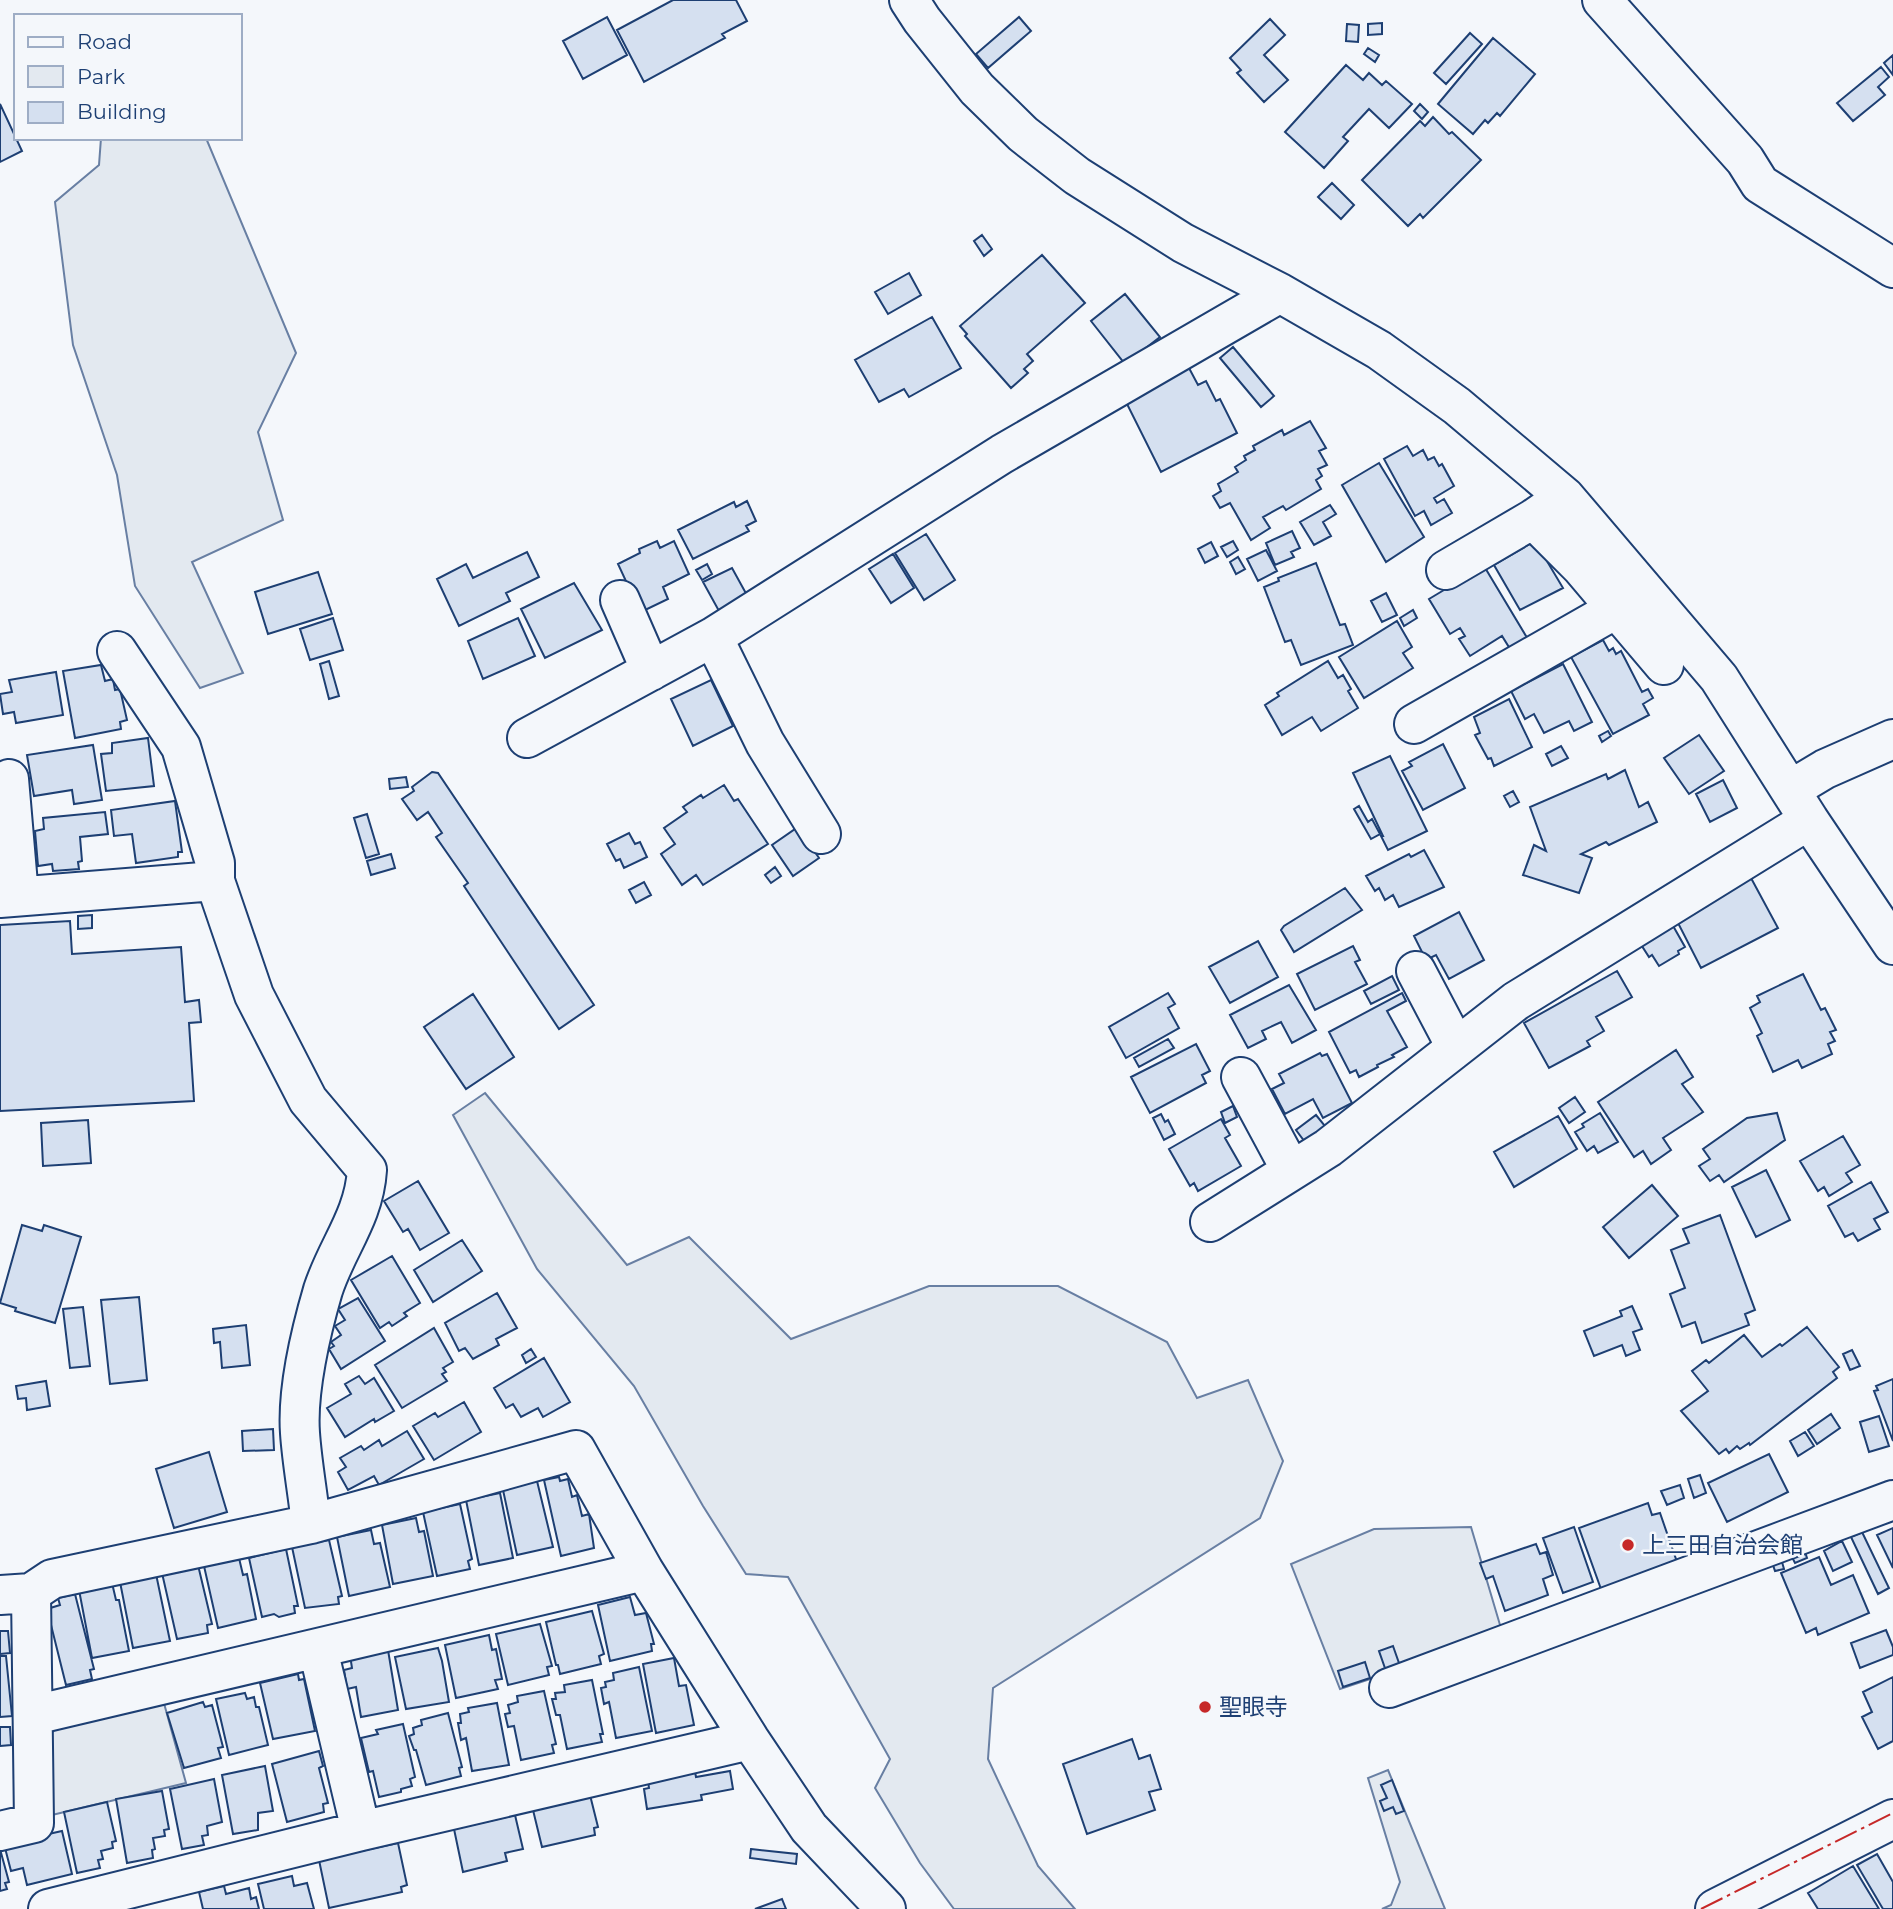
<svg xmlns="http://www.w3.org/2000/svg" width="1893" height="1909" font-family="Montserrat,'Noto Sans JP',sans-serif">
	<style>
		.green { fill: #e3e9f0; stroke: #687fa3; stroke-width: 2 }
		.building { fill: #d5e0f0; stroke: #1d3f73; stroke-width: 2 }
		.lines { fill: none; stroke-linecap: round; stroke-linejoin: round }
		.minor-casing { stroke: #1d3f73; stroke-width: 42 }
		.minor { stroke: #f4f7fb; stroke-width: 38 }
		.power { stroke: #c62828; stroke-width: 2; stroke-dasharray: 24 5 3.5 5; stroke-linecap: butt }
		.poi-dot { fill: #c62828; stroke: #f4f7fb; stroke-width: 2.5 }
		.labels { text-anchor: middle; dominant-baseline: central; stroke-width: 5; stroke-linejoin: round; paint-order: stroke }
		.poi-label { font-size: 23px; fill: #1d3f73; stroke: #f4f7fb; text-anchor: start }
	</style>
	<rect width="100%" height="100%" fill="#f4f7fb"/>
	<path class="green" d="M101,138H206L296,353L258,432L283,520L192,562L243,673L200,688L135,586L117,475L73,345L55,202L99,165Z
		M485,1093L627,1265L689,1237L791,1339L929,1286H1058L1167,1342L1197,1398L1248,1380L1283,1461L1260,1518L993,1688L988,1759L1038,1866L1075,1909H954L920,1863L875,1788L890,1759L788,1577L746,1574L703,1506L634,1386L537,1269L453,1115Z
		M1471,1527L1503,1635L1340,1689L1291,1564L1374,1529Z
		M162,1696L186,1783L52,1815L49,1737L60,1722Z
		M1388,1770L1445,1909H1382L1391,1905L1400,1882L1368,1778Z"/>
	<path class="building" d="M673,0H736L747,21L722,34L725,38L644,82L617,30Z
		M607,17L627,55L583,79L563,41Z
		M1019,17L1031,31L988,68L976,54Z
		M1270,19L1285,35L1264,55L1288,80L1264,102L1237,73L1241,70L1230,58Z
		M1382,23V34L1368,35V24Z
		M1347,24L1359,25L1358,42L1346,41Z
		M1470,33L1482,44L1446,84L1434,73Z
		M1493,38L1535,74L1500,116L1497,113L1488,123L1485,120L1473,134L1438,104Z
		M1368,48L1379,55L1375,62L1364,54Z
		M1893,55V75L1884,63Z
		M1346,65L1363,80L1369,73L1382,85L1386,81L1412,104L1389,128L1369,109L1343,137L1348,141L1324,168L1285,132Z
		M1881,67L1889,77L1878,87L1885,95L1853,121L1837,103Z
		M0,104L22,151L0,162Z
		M1420,104L1428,112L1422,119L1414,111Z
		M1433,117L1449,134L1452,132L1481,160L1423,218L1420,214L1408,226L1362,180L1420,121L1425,126Z
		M1332,183L1354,205L1341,219L1318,197Z
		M982,235L992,249L984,256L974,241Z
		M1042,255L1085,303L1027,354L1033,361L1024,369L1028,373L1011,388L965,336L967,334L960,326Z
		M909,273L921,295L888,314L875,292Z
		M1125,294L1160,337L1125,364L1091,321Z
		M932,317L961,368L909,397L904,389L879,402L855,360Z
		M1233,347L1274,396L1261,407L1220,358Z
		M1189,368L1198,385L1206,381L1216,401L1220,399L1237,433L1161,472L1125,400Z
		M1310,421L1326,448L1319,451L1327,465L1318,469L1322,476L1316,480L1321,489L1286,510L1283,506L1263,517L1270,528L1251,540L1230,503L1220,508L1213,496L1221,491L1218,484L1238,472L1235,467L1246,460L1244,456L1255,450L1253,446L1282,430L1284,435Z
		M1407,446L1413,456L1423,450L1428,460L1434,457L1439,466L1442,464L1454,486L1434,498L1437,503L1444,499L1452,513L1431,525L1424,511L1415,516L1384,459Z
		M1379,463L1424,537L1386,562L1342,485Z
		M747,501L756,521L746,526L749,531L693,559L678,530L734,502L736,507Z
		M1330,505L1336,514L1323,522L1331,536L1314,545L1300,522Z
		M1292,531L1300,548L1291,552L1294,557L1275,565L1266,543Z
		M926,534L955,580L924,600L895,553Z
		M657,541L660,548L674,541L689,574L663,587L668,599L643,611L637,605L618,564L640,553L639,549Z
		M1233,541L1238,550L1227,557L1221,547Z
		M1535,541L1563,588L1520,610L1494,565Z
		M1211,542L1218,556L1205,563L1198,549Z
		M1266,550L1277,571L1258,581L1247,559Z
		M527,552L539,577L506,593L510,601L459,626L437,579L466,564L473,578Z
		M893,554L914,588L891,603L869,569Z
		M1238,557L1245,569L1236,574L1230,562Z
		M1316,563L1340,625L1345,624L1353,645L1301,665L1291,640L1285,642L1264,587L1279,581L1278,578Z
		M707,564L712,574L702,580L696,570Z
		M1484,566L1529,641L1512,652L1502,636L1470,656L1459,639L1465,636L1460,628L1450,634L1429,599Z
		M732,568L748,597L719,611L703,582Z
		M318,572L332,614L268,634L255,592Z
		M574,583L602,630L545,658L521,609Z
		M1386,593L1397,615L1382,622L1371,601Z
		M1413,610L1417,618L1404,626L1400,618Z
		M333,618L343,650L310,660L300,629Z
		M518,618L535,656L483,679L468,641Z
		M1397,621L1412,647L1403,653L1413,668L1364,698L1339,657Z
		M1603,640L1609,651L1613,648L1616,654L1621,651L1642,692L1648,689L1653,698L1643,704L1649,715L1613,734L1571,657Z
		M329,661L339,696L329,699L320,664Z
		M1328,661L1338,678L1343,675L1351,689L1348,691L1358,708L1321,731L1312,717L1282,735L1265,705L1279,696L1277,693Z
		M1563,664L1592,722L1574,731L1569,721L1544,733L1534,714L1525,719L1511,691Z
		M101,665L105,681L113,679L115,690L120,689L127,720L120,722L121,729L75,738L63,671Z
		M56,672L63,715L16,723L14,712L3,714L0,694L12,692L9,680Z
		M711,680L733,726L693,746L671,699Z
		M1509,699L1532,747L1494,766L1491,758L1488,759L1475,735L1480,733L1474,717Z
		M1608,731L1611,736L1602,742L1599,736Z
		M1699,735L1724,771L1689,794L1664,758Z
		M148,738L154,786L106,791L101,754L112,753V743Z
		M1443,744L1465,788L1423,810L1402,771L1412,766L1409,762Z
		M93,745L102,800L74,804L72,790L34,796L27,755Z
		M1561,746L1568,758L1552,766L1546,754Z
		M1390,756L1427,831L1388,850L1381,836H1383L1353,773Z
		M1625,770L1639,807L1648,802L1657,822L1609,845L1606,842L1581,854L1592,858L1579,893L1523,875L1534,845L1546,851L1530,807L1606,774L1608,779Z
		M432,772L438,773L594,1005L559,1029L464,886L468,883L436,837L442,833L428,812L417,820L402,799L414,791L412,787Z
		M406,777L408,787L390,789L389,779Z
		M1723,780L1737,808L1710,822L1696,794Z
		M724,785L734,801L738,799L768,844L703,885L696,875L682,885L661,854L675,844L664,828L687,812L683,807L701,795L703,798Z
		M1513,791L1519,802L1510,807L1504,796Z
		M175,801L182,852H178V857L136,863L132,834L114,836L111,810Z
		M1359,806L1368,822L1372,819L1380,834L1371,839L1354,809Z
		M105,812L108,834L80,837L82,861L78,862L79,869L53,871L52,864L38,866L35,831L44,829L43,818Z
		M367,814L379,854L366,858L354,818Z
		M798,827L819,858L793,876L772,845Z
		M629,833L635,844L640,842L647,857L624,868L620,859L616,861L607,844Z
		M1424,850L1444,887L1399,907L1393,895L1385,900L1379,888L1375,891L1366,876L1409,854L1411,857Z
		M391,854L395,868L371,875L367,861Z
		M775,867L781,876L771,883L765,875Z
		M1751,878L1778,928L1701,968L1677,921L1707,906L1704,901Z
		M644,882L651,895L636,903L629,890Z
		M1345,888L1362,910L1294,952L1281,930L1284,926Z
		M1459,912L1484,960L1449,979L1436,955L1426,960L1414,936Z
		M92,915V928L78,929V916Z
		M70,921L72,954L181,947L185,1002L199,1000L201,1022L189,1023L194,1101L0,1111V925Z
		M1672,924L1685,947L1678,951L1679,954L1659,966L1652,955L1649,957L1640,943Z
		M1258,941L1278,977L1230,1003L1209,967Z
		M1353,946L1360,960L1355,962L1367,984L1315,1010L1297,974Z
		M1617,971L1632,997L1596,1017L1604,1031L1587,1041L1590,1046L1549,1068L1524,1023Z
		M1803,974L1821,1010L1825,1008L1836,1030L1830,1032L1835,1041L1828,1044L1832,1054L1802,1068L1798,1060L1773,1072L1757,1036L1762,1033L1750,1008L1760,1002L1757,996Z
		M1392,976L1399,990L1371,1004L1364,991Z
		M1289,985L1316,1030L1292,1043L1281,1022L1262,1031L1266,1039L1248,1048L1230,1015Z
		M1168,993L1175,1004L1168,1008L1179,1028L1126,1058L1109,1027Z
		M1402,993L1406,1001L1387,1011L1407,1047L1392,1055L1394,1057L1377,1065L1378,1067L1359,1077L1356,1070L1350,1073L1329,1032Z
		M473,994L514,1057L466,1089L424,1027Z
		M1168,1039L1174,1048L1139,1067L1134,1058Z
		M1196,1044L1210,1071L1202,1075L1206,1083L1150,1113L1131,1077Z
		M1676,1050L1693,1077L1682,1084L1703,1112L1663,1138L1671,1150L1651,1164L1643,1151L1634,1157L1598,1102Z
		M1320,1053L1322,1056L1327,1054L1352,1103L1323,1118L1313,1099L1285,1114L1272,1089L1284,1083L1279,1074Z
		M1575,1097L1585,1112L1569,1123L1559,1108Z
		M1233,1106L1237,1117L1225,1123L1221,1112Z
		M1600,1113L1618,1142L1598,1153L1594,1146L1587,1151L1575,1132L1584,1127L1582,1124Z
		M1777,1113L1785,1140L1724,1182L1719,1175L1710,1181L1699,1166L1710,1159L1703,1149L1747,1118Z
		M1161,1114L1165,1122L1168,1120L1175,1134L1164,1140L1153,1118Z
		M1316,1115L1325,1126L1305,1142L1296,1130Z
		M1558,1116L1577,1149L1514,1187L1494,1152Z
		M1221,1119L1230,1135L1225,1138L1241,1166L1198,1191L1194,1183L1190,1186L1169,1149Z
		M88,1120L91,1163L43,1166L41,1123Z
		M1843,1136L1860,1165L1846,1173L1852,1182L1829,1196L1824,1187L1818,1191L1800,1161Z
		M1766,1170L1790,1220L1756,1237L1732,1187Z
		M418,1181L449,1233L420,1250L408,1229L403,1232L384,1201Z
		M1871,1182L1888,1212L1874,1219L1880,1229L1858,1241L1853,1233L1845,1237L1828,1206Z
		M1652,1185L1678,1216L1629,1258L1603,1227Z
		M1720,1215L1755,1310L1745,1314L1749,1325L1702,1343L1695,1322L1682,1327L1670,1294L1685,1288L1671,1250L1689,1243L1683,1229Z
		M22,1225L42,1231L44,1225L81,1237L55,1323L15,1311L16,1308L0,1303Z
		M462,1240L482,1271L433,1302L414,1270Z
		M392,1256L420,1303L404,1313L407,1316L392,1326L389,1322L380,1328L351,1280Z
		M497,1293L517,1328L496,1339L499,1345L473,1359L465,1348L459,1351L445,1323Z
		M139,1297L147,1380L110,1384L101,1300Z
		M358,1298L385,1341L341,1369L329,1349L334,1346L331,1342L341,1335L335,1326L345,1320L338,1309Z
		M1632,1306L1642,1329L1633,1332L1640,1350L1626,1356L1622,1345L1594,1356L1584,1331L1622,1316L1620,1311Z
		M83,1307L90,1366L70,1368L63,1309Z
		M246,1325L250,1365L222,1368L220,1342L214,1343L213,1329Z
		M1807,1327L1839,1367L1833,1372L1837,1378L1750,1445L1749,1443L1740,1449L1737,1446L1729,1453L1726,1449L1719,1454L1681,1411L1708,1391L1692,1371L1706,1360L1709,1363L1744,1335L1762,1357L1780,1344L1782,1346Z
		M434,1328L453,1362L443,1368L446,1372L442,1374L447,1381L402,1408L375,1365Z
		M531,1349L536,1357L526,1363L522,1355Z
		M1852,1350L1860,1366L1850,1370L1843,1354Z
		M544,1358L570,1402L543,1417L538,1408L521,1417L513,1404L506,1408L494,1388Z
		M359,1376L365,1384L374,1378L394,1411L375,1422L374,1419L345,1437L327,1408L351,1394L345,1384Z
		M1893,1379V1441L1874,1391L1878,1390L1876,1386Z
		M46,1381L50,1406L27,1410L26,1398L18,1399L16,1386Z
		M464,1402L481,1432L434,1460L413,1426L435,1413L438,1417Z
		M1831,1414L1840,1428L1817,1444L1808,1430Z
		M1879,1416L1889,1446L1869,1452L1860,1422Z
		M273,1429L274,1450L243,1451L242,1431Z
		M407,1431L424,1459L379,1485L374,1476L348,1490L338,1472L346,1467L340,1458L361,1446L364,1450L379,1440L382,1446Z
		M1805,1432L1814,1446L1798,1456L1790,1441Z
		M209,1452L227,1512L174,1528L156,1469Z
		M1769,1454L1788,1492L1727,1522L1708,1483Z
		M1700,1475L1706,1493L1694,1498L1688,1479Z
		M559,1477L560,1481L568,1479L572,1497L577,1495L582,1516L589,1514L594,1548L561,1556L544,1480Z
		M537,1481L553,1547L517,1555L503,1490Z
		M1680,1485L1684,1498L1667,1505L1661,1491Z
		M500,1493L513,1558L479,1565L466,1500Z
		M1648,1503L1652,1515L1660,1513L1677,1562L1601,1589L1579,1528Z
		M460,1504L472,1559L468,1561L470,1569L437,1576L423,1512Z
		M416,1518L419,1532L424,1531L433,1576L393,1584L382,1525Z
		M1574,1527L1593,1582L1563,1593L1543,1538Z
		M1893,1528V1568L1877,1535Z
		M371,1530L374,1544L380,1543L390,1587L349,1596L337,1537Z
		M1862,1532L1889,1588L1878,1594L1851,1537Z
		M329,1540L342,1596L338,1597L339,1604L305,1608L292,1547Z
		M1842,1541L1852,1562L1833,1571L1824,1551Z
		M1536,1544L1540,1554L1546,1552L1553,1575L1543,1579L1548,1595L1505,1611L1493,1576L1486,1579L1480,1563Z
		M286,1549L298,1606H294L295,1613L279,1617L274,1614L262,1617L249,1558Z
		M1805,1552L1807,1558L1795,1563L1792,1557Z
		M1819,1557L1831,1585L1853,1575L1869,1613L1818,1635L1816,1628L1806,1633L1781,1573Z
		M239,1558L243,1575L247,1574L256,1619L218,1628L204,1566Z
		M1782,1562L1784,1569L1775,1571L1773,1565Z
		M198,1565L212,1624L207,1625L208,1633L177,1639L162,1573Z
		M156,1574L170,1641L133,1648L120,1582Z
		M112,1583L116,1600H119L129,1651L92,1658L79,1590Z
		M75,1594L94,1669L90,1670L92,1679L66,1685L47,1609L60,1605L58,1598Z
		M630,1597L635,1615L646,1613L654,1644H651L652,1651L610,1661L598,1605Z
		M592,1611L604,1654L599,1656L601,1664L560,1674L558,1665H556L546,1622Z
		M540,1624L552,1666L547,1667L549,1675L508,1685L496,1634Z
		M1886,1630L1893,1647V1655L1860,1668L1851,1643Z
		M0,1631H8L10,1653L0,1654Z
		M489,1635L492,1650L496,1649L502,1679L495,1680L498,1689L456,1698L445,1645Z
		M1393,1646L1400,1666L1386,1671L1379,1651Z
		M438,1648L442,1661L449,1702L406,1709L395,1657Z
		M388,1650L398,1710L361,1717L356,1687L347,1689L344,1670L352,1668L350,1655Z
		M0,1656H6L12,1716L0,1717Z
		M674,1658L679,1686L686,1685L694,1725L656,1733L643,1664Z
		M1365,1662L1370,1678L1343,1687L1338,1671Z
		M639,1667L652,1731L616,1738L609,1702L604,1704L601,1688L606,1687L605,1682L614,1680L613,1673Z
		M298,1674L299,1680L304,1679L315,1731L273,1739L260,1683Z
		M1893,1677V1741L1878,1749L1862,1717L1872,1712L1863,1692Z
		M592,1680L603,1734H600L602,1742L567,1749L560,1715H556L552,1699H556L555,1693L565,1692L564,1685Z
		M544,1691L556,1744L552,1745L554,1753L521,1760L514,1726L508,1727L505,1714L510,1713L508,1705L518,1702L517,1696Z
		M245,1693L247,1699L254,1697L256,1707H259L268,1745L229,1755L216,1699Z
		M203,1702L205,1707L212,1705L223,1747L218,1748L221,1758L184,1768L167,1713Z
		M497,1703L509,1765L472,1771L466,1738L461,1740L458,1723H461L460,1714L469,1712L468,1708Z
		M448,1713L462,1767L459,1768L461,1776L426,1785L416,1750H414L409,1736L414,1734L413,1728L422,1725L421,1720Z
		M403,1724L415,1777L410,1779L412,1786L401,1789V1792L379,1797L373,1771L369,1772L361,1738L378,1734L376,1730Z
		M0,1727H10L11,1745L0,1746Z
		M1132,1739L1139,1759L1150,1755L1161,1789L1149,1792L1155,1810L1087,1834L1063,1764Z
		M319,1751L323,1766L319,1768L328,1803L323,1804L324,1812L287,1822L272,1764Z
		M265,1766L273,1811L258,1813V1830L233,1834L222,1775Z
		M730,1771L733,1789L701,1795L702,1800L647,1809L644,1789L649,1788L648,1781L695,1772L696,1777Z
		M214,1779L222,1822L207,1826L208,1835L202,1836L204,1845L182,1849L170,1789Z
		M1392,1780L1404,1811L1396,1814L1393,1807L1384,1811L1380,1801L1387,1798L1381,1785Z
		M162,1791L169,1829L164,1830L165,1836L153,1838L155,1849L152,1850L153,1858L127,1863L116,1799Z
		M590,1795L598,1827L594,1828L595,1835L542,1847L533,1810Z
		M107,1802L116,1841L112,1842L113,1848L101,1851L103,1859L98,1860L100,1868L77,1873L64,1812Z
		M515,1815L523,1849L505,1853L507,1861L463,1872L454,1829Z
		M62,1831L72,1874L27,1885L23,1868L11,1871L4,1844Z
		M398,1843L407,1885L401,1887L402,1892L329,1908L319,1860Z
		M0,1849L9,1882L5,1883L7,1889L0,1891Z
		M751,1849L797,1854L796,1864L750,1858Z
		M1877,1854L1893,1882V1909H1883L1857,1865Z
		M1853,1866L1879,1909H1818L1808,1893Z
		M292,1876L294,1886L307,1883L314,1909H264L258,1884Z
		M224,1886L226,1894L249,1888L251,1899L256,1897L259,1909H203L199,1892Z
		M782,1899L786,1909H755Z"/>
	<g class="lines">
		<defs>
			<path id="minor" d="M909,0L922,20L977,89L1023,134L1077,176L1183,243L1280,293L1379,350L1457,406L1565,497L1719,678L1809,820L1893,945
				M1602,0L1745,160L1760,184L1893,268
				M1565,497L1533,519L1581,567L1664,665
				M1446,570L1533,519
				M620,600L651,671
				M713,637L765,743L821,834
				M117,651L181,747L215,863V881L254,995L308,1100L367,1170C364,1217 337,1247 323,1290C311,1331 297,1391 300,1433C302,1463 308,1494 311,1524
				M1414,724L1616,609
				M527,738L713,637L1002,454L1280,293
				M9,779L19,896
				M1790,790L1825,769L1893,739
				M0,898L215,881
				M1416,971L1456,1047
				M1241,1077L1291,1170
				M1210,1222L1328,1148L1516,1001L1809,820
				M0,1595L31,1593L52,1579L311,1524L576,1450L644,1571L750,1740L809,1828L886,1909
				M318,1649L361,1831
				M1389,1688L1893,1500
				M34,1715L644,1571
				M0,1831L34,1823L31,1593
				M48,1909L361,1831L750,1740
				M1715,1909L1893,1819"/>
		</defs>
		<use href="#minor" class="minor-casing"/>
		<use href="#minor" class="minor"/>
		<path class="power" d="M1701,1909L1893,1813"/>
	</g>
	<g class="poi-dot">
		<circle cx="1628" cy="1545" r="7"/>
		<circle cx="1205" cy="1707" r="7"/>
	</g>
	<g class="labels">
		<g class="poi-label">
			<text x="1642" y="1545">上三田自治会館</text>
			<text x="1219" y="1707">聖眼寺</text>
		</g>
	</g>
	<rect x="14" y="14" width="228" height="126" fill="#f4f7fb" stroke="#9eadc5" stroke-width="2"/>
	<rect x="28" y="37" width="35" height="10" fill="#f4f7fb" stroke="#9eadc5" stroke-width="2"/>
	<text x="77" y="49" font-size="21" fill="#1d3f73">Road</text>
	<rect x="28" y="66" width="35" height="21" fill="#e3e9f0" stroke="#9eadc5" stroke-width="2"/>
	<text x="77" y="84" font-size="21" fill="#1d3f73">Park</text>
	<rect x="28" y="102" width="35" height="21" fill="#d5e0f0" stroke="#9eadc5" stroke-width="2"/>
	<text x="77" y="119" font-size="21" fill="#1d3f73">Building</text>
</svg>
